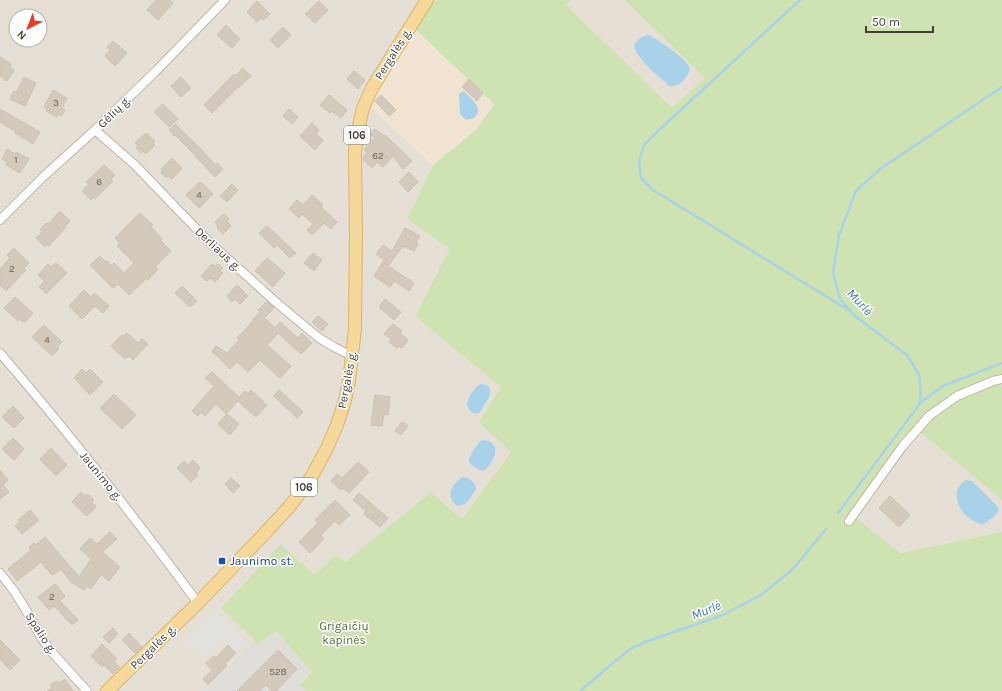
<svg xmlns="http://www.w3.org/2000/svg" width="1002" height="691" font-family="Karla,sans-serif">
	<style>
		.residential { fill: #e5dfd5; fill-rule: evenodd }
		.commercial { fill: #f2e4d3 }
		.industrial { fill: #e1ddd8 }
		.green { fill: #cfe3b2 }
		.parking { fill: #e3e1de }
		.water { fill: #a7d2ea }
		.lines { fill: none; stroke-linecap: round; stroke-linejoin: round }
		.stream { stroke: #a7d2ea; stroke-width: 2.5 }
		.building { fill: #d3c9bd; stroke: #cdc1b1 }
		.minor-casing { stroke: #bcb5aa; stroke-width: 10 }
		.primary-casing { stroke: #dab46c; stroke-width: 14 }
		.minor { stroke: #fff; stroke-width: 8 }
		.primary { stroke: #f6d89b; stroke-width: 12 }
		.transit-dot { fill: #1a4fb4; stroke: #fff; stroke-width: 1.5 }
		.labels { text-anchor: middle; dominant-baseline: central; stroke-width: 3; stroke-linejoin: round; paint-order: stroke }
		.number-label { font-size: 10px; fill: #686158 }
		.shield { fill: #fff; stroke: #7c7872; stroke-width: 1 }
		.shield-label { font-size: 11px; font-weight: bold; fill: #443e36 }
		.street-label { font-size: 12px; fill: #443e36; stroke: #fff }
		.transit-label { font-size: 12px; fill: #164399; stroke: #fff; text-anchor: start }
		.park-label { font-size: 12px; fill: #4b712e; stroke: #fff }
		.water-label { font-size: 13px; font-style: italic; fill: #387da7; stroke: #fff }
	</style>
	<rect width="100%" height="100%" fill="#f2eee7"/>
	<path class="residential" d="M0,0H419L362,95L357,107L353,124L350,144V339L345,379L336,411L328,434L306,477L267,525L186,607L114,678L100,691H0ZM16,16H40V40H16Z
		M571,0H625L706,78L672,108L565,5Z
		M369,105L433,165L407,219L451,249L415,316L502,387L511,452L462,519L431,492L392,524L345,562L336,555L314,575L281,545L221,608L254,640L203,691H113L329,457L343,426L355,387L360,345V144Z
		M920,432L1002,500V532L900,553L856,519Z"/>
	<path class="commercial" d="M415,29L494,104L476,130L433,165L369,105Z"/>
	<path class="industrial" d="M276,631L312,672L299,684L306,691H203L254,640L258,644Z"/>
	<path class="green" d="M433,0H571L566,5L672,108L705,78L625,0H1002V500L920,432L856,518L900,553L1002,532V691H306L299,685L312,672L276,631L258,644L221,608L281,544L314,575L336,555L345,562L392,524L431,492L462,519L511,452L479,422L501,387L415,316L450,249L407,219L433,165L476,130L494,104L415,29Z"/>
	<path class="parking" d="M215,611L246,641L237,650L225,639L202,657L185,641L209,616Z"/>
	<path class="water" d="M649,35C660,42 684,56 690,68C688,78 679,88 669,86C657,74 639,62 634,46C637,39 642,36 649,35Z
		M463,91C468,95 477,103 478,109C479,113 476,116 474,118L466,120L460,114L459,94Z
		M480,384C496,384 490,398 484,405C483,408 481,412 478,413C472,416 468,409 467,404C469,396 474,388 480,384Z
		M482,440C503,441 495,461 485,470C482,471 480,470 476,468C474,466 470,465 469,462C468,457 478,443 482,440Z
		M463,477C469,477 476,483 476,489C471,497 468,505 458,506C444,499 452,483 463,477Z
		M966,480L972,481L996,505L999,509C996,517 988,521 982,525C969,519 959,513 957,498C956,489 959,485 966,480Z"/>
	<g class="lines">
		<path class="stream" d="M800,0L659,130L644,145L639,161L641,178L653,190L850,311
			M919,404L929,396L943,386L1002,363
			M838,513L919,405L921,393L919,375L908,356L855,316L840,299L833,273L839,235L856,191L880,169L1002,87
			M580,691L630,649L648,641L723,615L761,595L793,569L826,529"/>
	</g>
	<path class="building" d="M156,0H170L173,3L158,20L147,10Z
		M257,1L270,14L263,20L261,18L257,22L247,12Z
		M319,1L328,10L315,23L305,14Z
		M226,25L240,39L232,48L217,35Z
		M283,27L291,35L278,48L270,40Z
		M113,41L127,53L115,66L105,56L110,50L107,47Z
		M0,57L11,64L10,67L14,70L7,81L0,76Z
		M243,68L251,76L238,88V87L212,113L204,105L234,74L235,76Z
		M354,71L365,80L358,89L347,79Z
		M24,77L36,83L25,106L10,99L14,91L16,93Z
		M181,77L191,88L181,97L171,86Z
		M469,79L483,93L477,101L462,87Z
		M53,90L67,98L62,108L65,110L61,116L58,114L57,117L46,111L47,109L44,107Z
		M329,95L347,110L341,118L332,111L330,113L320,105Z
		M381,95L396,110L389,116L375,101Z
		M163,104L178,119L169,127L154,112Z
		M0,109L40,132L33,144L15,133L16,132L0,122Z
		M289,109L298,117L292,124L283,116Z
		M312,123L319,130L316,134L323,140L315,150L300,136Z
		M175,124L200,148L215,165L217,163L223,169L215,177L195,156H196L175,135L174,136L169,130Z
		M374,129L387,137L407,156L412,161L403,169L393,156L383,167L377,162L372,168L363,160V157L367,153L364,150L375,138L371,135Z
		M146,133L155,141L153,143L155,145L146,154L143,151L141,153L136,148L138,145L135,143Z
		M7,149L15,154L16,152L29,159L20,173L6,165L7,162L2,159Z
		M172,158L182,168L172,179L168,176L166,178L161,173L163,171L161,169Z
		M104,165L115,175L111,179L113,181L95,199L94,197L91,200L82,191L89,184L86,182Z
		M409,172L418,182L408,192L399,182Z
		M200,182L213,194L199,208L186,195Z
		M232,184L238,190L227,202L220,196Z
		M312,195L323,205L321,207L337,222L331,229L324,223L312,235L307,230L313,224L302,214L299,218L289,209L297,200L303,205Z
		M60,211L70,221L65,226L66,227L49,246L47,244L45,247L36,238L42,232L40,230L46,223L48,224Z
		M140,213L153,225L151,227L162,239L160,240L171,251L155,267L158,269L148,280L147,278L129,295L118,284L113,288L90,265L100,256L106,262L107,261L112,266L114,263L124,273L134,263L117,246L120,243L115,238Z
		M224,214L229,219L227,221L231,226L223,234L217,228L218,226L215,222Z
		M267,226L296,253L290,258L277,245L274,248L259,233Z
		M405,228L420,236L416,243L418,244L414,251L403,246L388,266L414,283L409,291L394,281L390,287L374,276L384,260L376,254L383,245L392,251Z
		M14,248L29,263L24,268L26,270L6,291L0,285V269L10,258L7,255Z
		M313,253L322,260L314,271L304,263Z
		M267,258L285,273L273,287L255,271Z
		M56,263L67,273L46,294L39,287L44,281L38,275L48,264L51,267Z
		M212,264L215,266L218,264L223,268L220,271L223,273L215,282L210,278L207,281L201,276Z
		M237,285L248,296L240,304L235,299L232,302L227,296Z
		M182,286L197,301L190,307L175,293Z
		M84,290L91,297L94,293L109,306L103,313L95,306L82,319L69,306Z
		M15,297L33,313L24,323L20,319L18,321L4,308Z
		M385,299L401,312L394,320L379,307Z
		M267,301L274,308L264,318L275,328L280,322L298,338L302,333L312,343L301,354L278,333L267,345L291,366L280,378L260,360L248,372L237,362L230,369L221,360H222L212,352L216,346L227,353L239,340L237,338L253,321L252,320L260,312L258,310Z
		M318,316L328,324L322,331L312,322Z
		M393,324L402,331L400,333L408,340L402,348L399,346L397,348L389,342L391,339L384,334Z
		M44,325L62,342L57,347L59,349L52,356L32,337Z
		M127,333L138,343L142,339L148,344L133,360L129,356L125,359L111,346L122,335L123,336Z
		M82,369L86,373L90,369L103,382L90,395L74,378Z
		M212,372L239,397L245,391L248,394L251,390L267,405L256,417L238,401L226,414L216,404L205,416L201,412L198,416L192,411L214,386L205,378Z
		M279,390L303,412L297,418L274,396Z
		M114,394L136,415L122,429L100,408Z
		M375,395L390,397L388,415L384,414L382,426L371,425Z
		M13,406L24,418L14,428L2,417Z
		M227,414L239,424L230,435L218,424Z
		M402,422L408,426L401,435L395,431Z
		M13,438L24,449L14,460L2,449Z
		M51,448L67,465L56,476L40,459Z
		M193,460L200,468L196,473L198,475L191,482L177,468L184,461L188,465Z
		M358,462L369,472L349,493L343,488L341,490L331,481L337,474L342,478Z
		M0,470L8,480L3,485L9,492L0,499Z
		M231,478L240,486L233,493L225,484Z
		M81,492L85,496L87,494L94,500L92,502L96,507L87,516L72,502Z
		M359,493L388,518L380,527L364,514L366,511L353,500Z
		M890,496L910,515L899,527L879,508Z
		M335,500L350,515L339,525L335,521L321,535L324,539L310,553L299,542L318,523L315,520Z
		M30,510L39,520L22,534L15,526L20,522L18,520Z
		M110,532L117,539L102,552L120,567L109,581L101,574L91,589L86,586L84,590L71,582L61,569L52,575L41,562L17,581L8,569L31,550L29,547L34,543L36,545L45,537L79,577L91,559L80,549L90,538L97,544Z
		M55,584L65,596L60,601L78,620L72,625L54,606L49,610L38,597Z
		M113,628L118,634L109,643L103,637Z
		M129,633L142,647L135,653L122,640Z
		M0,640L20,660L10,670L0,659Z
		M102,644L117,659L114,662L120,667L113,674L104,665L102,667L91,656Z
		M228,645L236,653L225,664L227,666L208,685L203,679L212,670L206,663L214,656L216,658Z
		M278,650L297,669L276,691H272L266,685L259,691H237Z
		M65,679L73,691H47L52,688L50,685L57,681L59,683Z"/>
	<g class="lines">
		<defs>
			<path id="minor" d="M95,130L135,165L209,242L278,304L319,338L334,347L352,356
				M0,220L44,176L95,130L156,71L225,0
				M0,353C70,434 135,518 198,603
				M849,521L902,447L929,416L957,396L993,381L1002,379
				M0,573L14,591L26,610L41,637L50,650L87,691"/>
			<path id="primary" d="M107,691L198,603L267,531L289,507L306,485L312,476L327,448L337,425L345,400L349,381L355,329L356,233L355,151L360,121L363,108L372,88L427,0"/>
		</defs>
		<use href="#minor" class="minor-casing"/>
		<use href="#primary" class="primary-casing"/>
		<use href="#minor" class="minor"/>
		<use href="#primary" class="primary"/>
	</g>
	<rect class="transit-dot" x="218" y="557" width="8" height="8" rx="2"/>
	<g class="labels">
		<g class="number-label">
			<text x="56" y="103">3</text>
			<text x="378" y="156">62</text>
			<text x="16" y="160">1</text>
			<text x="99" y="182">6</text>
			<text x="199" y="195">4</text>
			<text x="12" y="269">2</text>
			<text x="47" y="340">4</text>
			<text x="52" y="597">2</text>
			<text x="278" y="672">52B</text>
		</g>
		<g class="shield">
			<rect x="344" y="126" width="26" height="18" rx="3"/>
			<rect x="291" y="478" width="26" height="18" rx="3"/>
		</g>
		<g class="shield-label">
			<text x="357" y="135">106</text>
			<text x="304" y="487">106</text>
		</g>
		<g class="street-label">
			<text transform="translate(393 54) rotate(-58)">Pergalės g.</text>
			<text transform="translate(114 112) rotate(-44)">Gėlių g.</text>
			<text transform="translate(218 249) rotate(43)">Derliaus g.</text>
			<text transform="translate(347 380) rotate(-79)">Pergalės g.</text>
			<text transform="translate(101 476) rotate(51)">Jaunimo g.</text>
			<text transform="translate(41 633) rotate(57)">Spalio g.</text>
			<text transform="translate(153 647) rotate(-44)">Pergalės g.</text>
		</g>
		<g class="transit-label">
			<text x="230" y="561">Jaunimo st.</text>
		</g>
		<g class="park-label">
			<text x="344" y="626">Grigaičių<tspan x="344" dy="14">kapinės</tspan></text>
		</g>
		<g class="water-label">
			<text transform="translate(860 302) rotate(47)">Murlė</text>
			<text transform="translate(706 610) rotate(-22)">Murlė</text>
		</g>
	</g>
	<g transform="translate(28 28) rotate(222)"><circle r="19" fill="#ffffff" stroke="#b4b2af"/>
	<path d="M0-3L7 15L0 10L-7 15Z" fill="#e93b26"/>
	<text y="-6" font-size="11" font-weight="bold" text-anchor="middle" fill="#443e36">N</text>
	</g>
	<path d="M866 26v6h67v-6" fill="none" stroke="#443e36" stroke-width="2"/>
	<text x="872" y="26" font-size="12" fill="#443e36" stroke="#ffffff" stroke-width="3" paint-order="stroke">50 m</text>
</svg>
